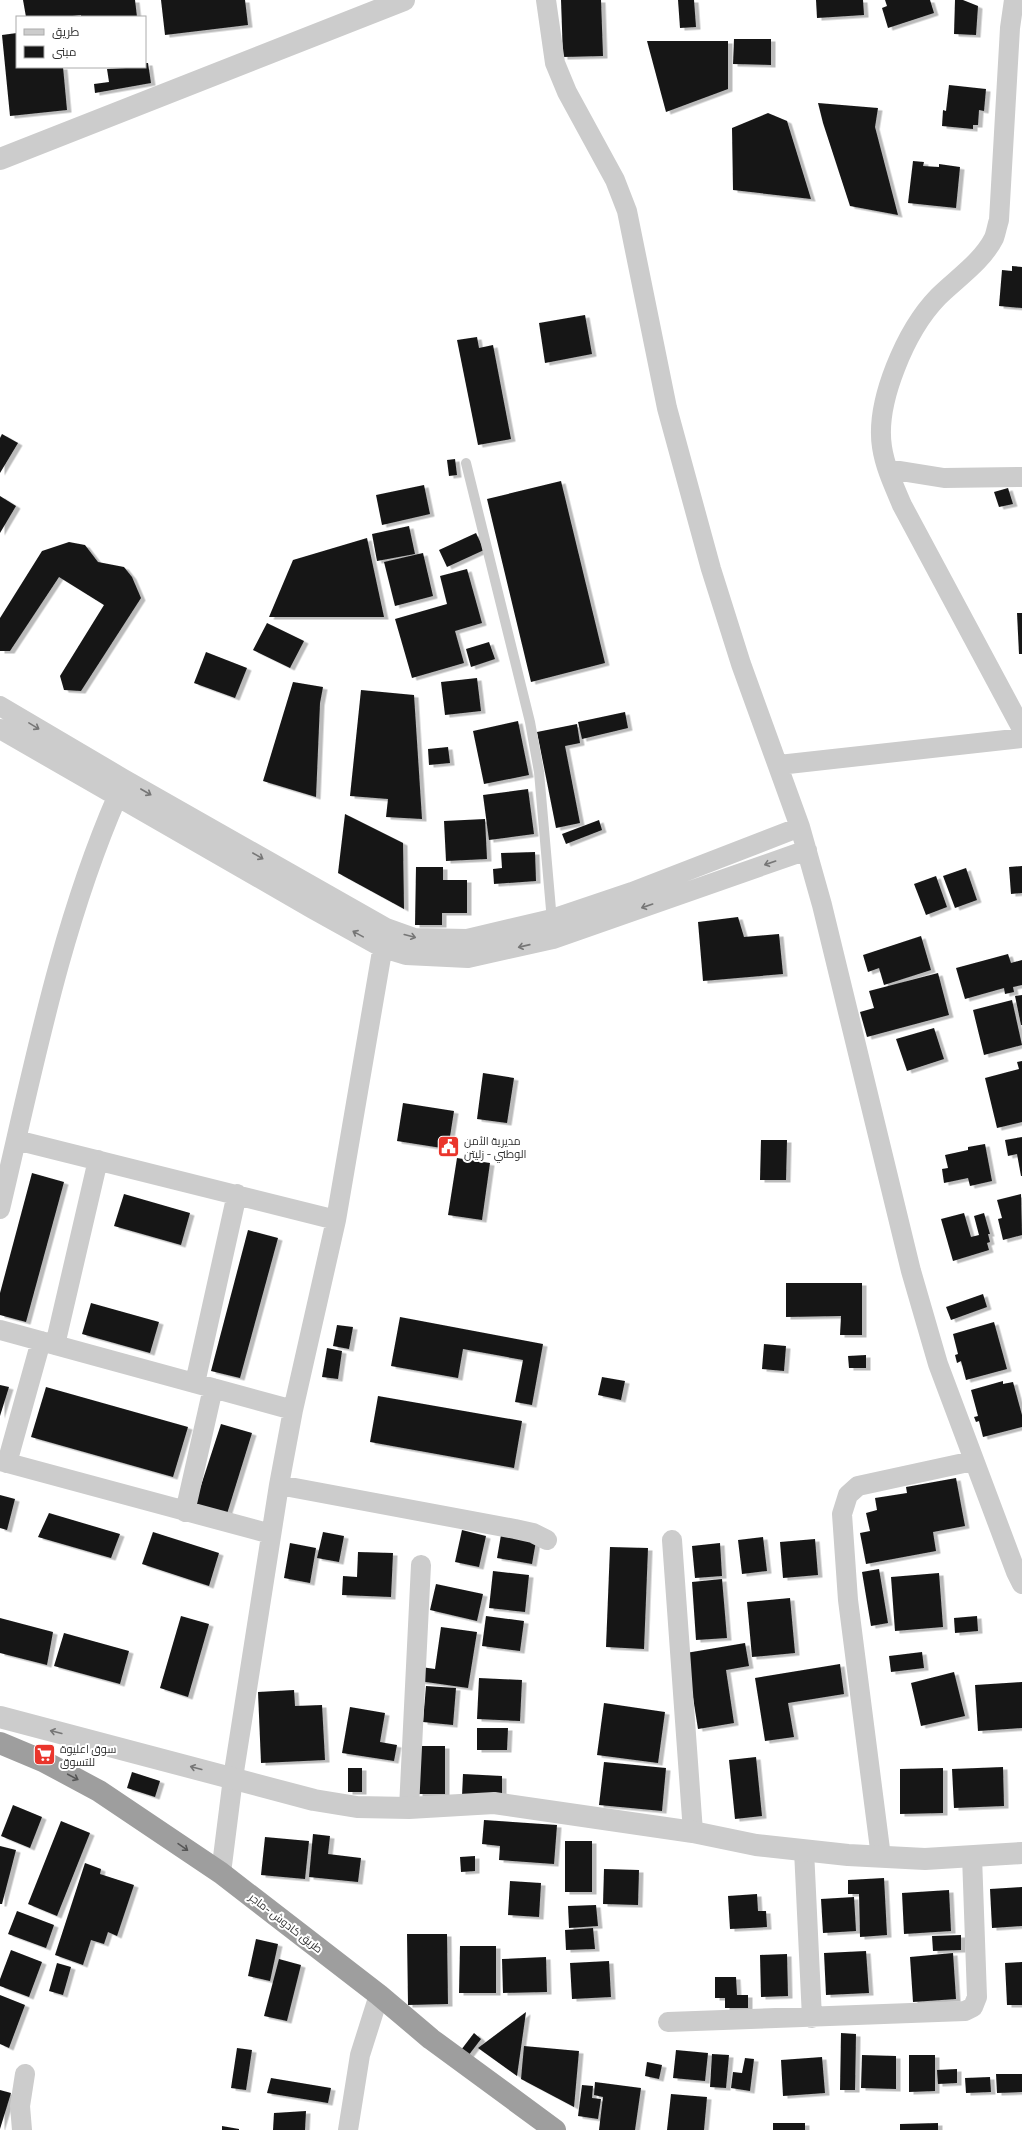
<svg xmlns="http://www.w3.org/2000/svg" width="1022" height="2130" font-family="'Titillium Web',Cairo,sans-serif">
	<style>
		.building { fill: #161616; filter: url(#shadow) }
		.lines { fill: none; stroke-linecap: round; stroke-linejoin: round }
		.service { stroke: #ccc; stroke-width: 10 }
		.minor { stroke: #ccc; stroke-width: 20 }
		.tertiary { stroke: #ccc; stroke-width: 22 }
		.trunk { stroke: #9e9e9e; stroke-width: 22 }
		.oneway { stroke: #767676 }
		.oneway2 { stroke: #565656 }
		.labels { text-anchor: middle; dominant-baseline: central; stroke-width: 4; stroke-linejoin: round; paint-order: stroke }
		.poi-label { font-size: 11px; fill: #2f2f2f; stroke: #fff; text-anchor: start }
		.street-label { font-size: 11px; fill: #2f2f2f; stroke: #fff }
	</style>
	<defs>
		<filter id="shadow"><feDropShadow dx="4.5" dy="2.5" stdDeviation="0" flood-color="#0004"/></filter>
	</defs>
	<rect width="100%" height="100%" fill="#fff"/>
	<path class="building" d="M23,0H135L137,17H81V15L64,17H26Z
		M161,0H245L248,25L165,35Z
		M561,0H601L603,56L563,57Z
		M678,0H694L696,27L680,28Z
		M816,0H863L864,15L817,18Z
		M885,0H930L934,13L888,28L882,8L887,6Z
		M955,0H963L978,6L976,35L954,34Z
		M17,33V67H63L67,110L10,116L2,35Z
		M734,39H771V65L733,64Z
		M647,41H728V89L666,112Z
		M145,63H148L151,83L95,93L94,84L109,82L107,69L145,67Z
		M949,85L986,89L984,111L979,110L978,125H973V129L942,126L943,110L946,111Z
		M818,103L878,108L875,127L898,215L850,206L823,123Z
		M768,113L787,121L811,199L733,190L732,128Z
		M913,161L924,162L923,166L939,167V164L960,167L956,208L908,203Z
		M1012,266L1022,267V308L999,306L1002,270L1012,271Z
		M585,315L592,354L545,363L539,323Z
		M477,337L479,348L493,345L511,439L478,445L457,340Z
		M2,434L18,443L0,473V438Z
		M455,459L457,475L449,476L447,460Z
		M561,481L605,663L531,682L487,499Z
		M424,485L430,514L382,525L376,495Z
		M1008,488L1013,504L999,507L994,492Z
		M0,496L16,506L0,533Z
		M409,526L415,554L377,561L372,534Z
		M476,533L484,550L447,567L439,550Z
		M367,538L384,617H269L293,560Z
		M69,542L85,545L98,562L124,567L132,577L141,598L81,691L64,690L60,676L104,605L59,577L10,651H0V618L42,551Z
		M423,553L433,596L395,606L384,562Z
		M467,569L482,623L455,631L464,663L412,678L395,619L447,604L440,576Z
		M1017,613H1022V654H1019Z
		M267,623L304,641L290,668L253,650Z
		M489,642L495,659L471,667L466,649Z
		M206,652L247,668L235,698L194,683Z
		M477,678L481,711L445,715L441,682Z
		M293,682L323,687L320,703L316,797L263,781Z
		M361,690L414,695L422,819L386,817L388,799L350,796Z
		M625,712L628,728L582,739L578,722Z
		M518,721L529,775L484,784L473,731Z
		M577,724L580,743L565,746L580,823L556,828L537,732Z
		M448,747L450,763L429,765L428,749Z
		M528,789L534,834L489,840L483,795Z
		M345,814L403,843L404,909L338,873Z
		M485,819L487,859L446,861L444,821Z
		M599,820L602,830L566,844L562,834Z
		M535,852L536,881L494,884L493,869L502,868L501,853Z
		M1022,866V893L1011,894L1009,867Z
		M416,867H443V880H467V913H442V925H415Z
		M966,868L977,900L955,908L943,876Z
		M936,876L947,907L926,915L914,884Z
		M738,917L744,937L779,934L783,974L703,981L698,922Z
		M921,936L931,970L884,985L879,968L868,972L863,955Z
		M1008,954L1011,963L1022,960V985L1013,987L1014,992L1005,994L1004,988L965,999L956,968Z
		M938,973L949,1015L867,1037L860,1012L874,1008L869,991Z
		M1022,995V1025H1021L1015,996Z
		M1012,1000L1022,1045L984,1055L973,1010Z
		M934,1028L944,1059L907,1071L896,1039Z
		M1022,1061V1122L997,1128L985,1078L1019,1069L1017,1062Z
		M483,1073L514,1078L507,1123L477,1119Z
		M403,1103L454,1111L448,1149L397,1141Z
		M1022,1137V1176H1021L1017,1154L1008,1156L1005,1140Z
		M761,1140H787L786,1180H760Z
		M985,1144L992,1181L970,1186L968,1178L944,1183L942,1169L948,1168L945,1155L968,1150V1147Z
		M457,1158L490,1163L482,1220L448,1215Z
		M32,1173L64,1182L26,1322L0,1315V1293Z
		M124,1194L190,1213L181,1245L114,1226Z
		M1021,1194L1022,1235L1003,1240L998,1219L1002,1218L997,1200Z
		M964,1213L971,1237L979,1235L974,1216L984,1213L990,1234H988L990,1242L987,1243L989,1250L953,1261L941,1219Z
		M248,1230L278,1238L240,1378L211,1371Z
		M786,1283H862V1335H840L841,1316L786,1317Z
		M983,1294L987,1307L951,1320L946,1307Z
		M91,1303L159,1322L150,1353L82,1334Z
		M400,1317L543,1344L532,1405L515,1402L523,1360L463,1349L458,1378L391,1366Z
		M994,1322L1007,1369L966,1380L961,1361L957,1363L955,1355L958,1354L953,1334Z
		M337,1325L353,1327L349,1349L333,1346Z
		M764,1344L786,1346L784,1371L762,1369Z
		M327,1348L342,1351L338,1379L322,1377Z
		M866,1355V1368H849L848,1356Z
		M602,1377L625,1381L621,1400L598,1395Z
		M1003,1381V1384L1013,1382L1022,1415V1427L983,1437L979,1421L976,1422L974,1417L978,1416L971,1390Z
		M0,1385L9,1387L0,1416Z
		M46,1387L188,1427L173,1477L31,1437Z
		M378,1396L522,1421L514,1468L370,1442Z
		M221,1424L252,1433L226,1517L194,1507Z
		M956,1478L965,1526L933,1532L936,1551L866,1564L860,1533L870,1531L866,1513L877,1510L875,1498L907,1493L906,1487Z
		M0,1495L15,1499L7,1530L0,1528Z
		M49,1513L120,1534L111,1558L38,1537Z
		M462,1530L486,1536L479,1567L455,1562Z
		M153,1532L219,1553L209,1586L142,1564Z
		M323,1532L344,1536L339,1562L317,1558Z
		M501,1535L536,1541L532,1564L497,1558Z
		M763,1537L767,1571L742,1574L738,1540Z
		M815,1539L818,1575L783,1578L780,1542Z
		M290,1543L316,1548L310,1583L284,1578Z
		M720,1543L722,1576L695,1578L692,1546Z
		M610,1547L648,1548L644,1649L606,1647Z
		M358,1552L393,1553L391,1597L342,1595L343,1576L357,1577Z
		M879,1569L888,1623L871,1626L862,1572Z
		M493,1571L529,1575L525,1612L489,1608Z
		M939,1573L943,1627L895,1631L891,1577Z
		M722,1579L727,1638L696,1640L692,1582Z
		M436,1584L483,1594L477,1621L430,1610Z
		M790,1598L795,1653L752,1657L747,1602Z
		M181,1616L209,1624L188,1697L160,1688Z
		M486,1616L524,1621L520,1651L482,1646Z
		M977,1616L978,1631L955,1633L954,1618Z
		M0,1618L53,1632L47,1665L0,1653Z
		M441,1627L477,1632L468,1688L419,1681L421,1667L435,1669Z
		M64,1633L129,1651L120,1684L54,1666Z
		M745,1643L749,1666L726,1670L734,1723L698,1729L686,1653Z
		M922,1652L924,1668L891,1672L889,1656Z
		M840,1664L844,1694L788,1703L794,1737L765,1741L755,1678Z
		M954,1672L965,1716L921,1726L911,1683Z
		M479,1678L522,1680L520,1721L477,1719Z
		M1022,1682V1728L978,1731L975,1685Z
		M426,1686L456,1688L453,1725L423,1722Z
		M294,1690L295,1706L322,1705L325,1760L261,1763L258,1692Z
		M604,1703L665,1712L658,1763L597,1755Z
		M350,1707L385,1713L380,1742L397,1745L394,1761L342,1753Z
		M477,1728H508L507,1750H477Z
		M418,1746H445V1794H418Z
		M756,1757L762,1816L735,1819L729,1760Z
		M604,1762L666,1768L662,1811L599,1805Z
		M1003,1767L1004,1806L954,1808L952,1769Z
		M348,1768H362V1792H348Z
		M943,1768V1813L900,1814V1769Z
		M132,1772L160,1781L155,1797L127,1788Z
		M463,1774L502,1776V1797L462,1796Z
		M13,1805L42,1817L30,1848L1,1836Z
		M484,1820L557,1825L554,1864L499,1860L500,1846L482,1844Z
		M61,1821L90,1833L57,1916L28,1904Z
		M313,1834L330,1836L328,1854L361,1858L358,1882L309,1877Z
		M265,1837L309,1841L305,1879L261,1875Z
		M565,1841H592V1892H565Z
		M0,1846L16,1850L2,1904H0Z
		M475,1856V1871L461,1872L460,1857Z
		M85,1863L101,1869L100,1874L134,1885L117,1936L108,1932L104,1944L91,1940L83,1965L55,1955Z
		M604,1869L639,1870L638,1905L603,1904Z
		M884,1878L887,1935L860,1937L859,1894H848V1880Z
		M510,1881L541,1883L539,1917L508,1915Z
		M1022,1887V1926L992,1928L990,1889Z
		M949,1890L951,1931L904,1934L902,1893Z
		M757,1894L758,1911H766L767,1927L730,1929L728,1896Z
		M854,1897L856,1931L823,1933L821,1899Z
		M596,1905L598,1926L569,1928L568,1906Z
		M17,1911L54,1925L46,1948L8,1934Z
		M593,1928L595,1949L566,1950L565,1930Z
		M407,1934H447L448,2004L408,2005Z
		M961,1935V1950L933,1951L932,1936Z
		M256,1939L278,1944L270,1981L248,1976Z
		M460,1946H496V1993H459Z
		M11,1950L42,1962L29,1997L0,1986V1979Z
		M866,1951L869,1993L826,1995L824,1953Z
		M953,1953L956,1999L913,2002L910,1957Z
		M787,1954L788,1996L761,1997L760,1955Z
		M546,1957L547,1992L503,1993L502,1959Z
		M279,1959L301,1965L287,2021L264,2016Z
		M609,1961L611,1997L572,1999L570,1963Z
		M1022,1962V2005H1007L1005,1963Z
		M57,1963L71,1967L63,1995L49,1991Z
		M715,1977H736L737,1995H748V2008H725V1998H715Z
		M0,1995L25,2005L9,2048L0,2044Z
		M526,2012L517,2076L478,2048Z
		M474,2033L481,2039L468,2056L461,2050Z
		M841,2033L856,2034L855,2090H840Z
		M524,2046L579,2051L574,2107L521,2079Z
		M237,2048L252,2050L246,2090L231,2088Z
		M676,2050L708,2053L705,2081L673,2078Z
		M712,2054L729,2055L726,2088L710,2087Z
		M862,2055L896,2056V2089L861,2088Z
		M909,2055H935V2091L909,2092Z
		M822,2057L825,2093L783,2096L781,2060Z
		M745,2058L754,2059L750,2091L731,2088L733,2072L742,2073Z
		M647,2062L662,2065L659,2079L645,2076Z
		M957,2069V2083L938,2084L937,2070Z
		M996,2074H1022V2092L997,2093Z
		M990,2077L991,2092L966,2093L965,2078Z
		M271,2078L331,2088L328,2103L267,2093Z
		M595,2082L641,2088L635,2130H599L603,2097L594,2095Z
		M582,2085L593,2086L592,2098L601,2099L598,2119L578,2116Z
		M0,2090L11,2093L0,2129Z
		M671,2094L707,2097L704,2130H667Z
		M306,2111L305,2130H273L274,2113Z
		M773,2123H805V2130H773Z
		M938,2123V2130H900V2124Z
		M222,2126L239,2129V2130H222Z"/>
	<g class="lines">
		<path class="service" d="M466,463L530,722L539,772L552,921"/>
		<path class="minor" d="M546,0L555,63L567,92L615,180L627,211L667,408L711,569L741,664L800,827L822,905L911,1271L938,1364L1016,1572L1022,1584
			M1014,0L1010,28L999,220C997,226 996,233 994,238C982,262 956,279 938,297C906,330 875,402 882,447C885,467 894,486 902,505L1022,729
			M888,469L944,478L1022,477
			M0,706L122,778L386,928L414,938L467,939L552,919L632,892L800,827
			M0,729L313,909L383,948L406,955L468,958L553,939L807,850
			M779,765L1022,738
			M16,1140L336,1220
			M0,1209C33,1070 60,928 117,797
			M0,1330L293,1410
			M55,1345L98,1160
			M195,1383L237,1194
			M0,1461L271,1534
			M7,1463L41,1341
			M279,1485L515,1529L533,1533L547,1540
			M185,1512L213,1388
			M672,1540L693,1832
			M409,1808L421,1565
			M804,1850L812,2018
			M881,1857L848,1600L842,1514L848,1495L858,1486L973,1461
			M221,1873L233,1778L279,1485L293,1410L336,1220L386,928
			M668,2022L965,2011L973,2007L977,1997L972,1856
			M22,2130L20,2106L25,2074
			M348,2130L360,2055L379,1995"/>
		<path class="tertiary" d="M0,159L404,0
			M0,1717L314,1800L357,1807L409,1808L494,1803L693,1832L756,1845L848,1855L925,1859L1022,1853"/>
		<path class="trunk" d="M0,1743L43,1761L99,1791L221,1873L379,1995L431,2039L555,2130"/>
	</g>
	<defs><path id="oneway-shaft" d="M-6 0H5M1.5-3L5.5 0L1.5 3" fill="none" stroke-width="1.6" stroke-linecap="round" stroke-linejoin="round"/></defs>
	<g class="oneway">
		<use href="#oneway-shaft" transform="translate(34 726) rotate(31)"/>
		<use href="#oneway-shaft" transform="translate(146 792) rotate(30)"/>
		<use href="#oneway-shaft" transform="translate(258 856) rotate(30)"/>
		<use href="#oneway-shaft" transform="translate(770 863) rotate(161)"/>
		<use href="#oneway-shaft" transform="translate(647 906) rotate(161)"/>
		<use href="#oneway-shaft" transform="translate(358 934) rotate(-151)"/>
		<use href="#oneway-shaft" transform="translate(410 936) rotate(15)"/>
		<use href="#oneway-shaft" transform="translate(524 946) rotate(167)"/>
		<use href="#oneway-shaft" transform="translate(56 1732) rotate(-166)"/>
		<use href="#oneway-shaft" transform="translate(196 1768) rotate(-165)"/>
	</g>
	<g class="oneway2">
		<use href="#oneway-shaft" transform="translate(73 1777) rotate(28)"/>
		<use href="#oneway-shaft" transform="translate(183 1847) rotate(35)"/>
	</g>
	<defs>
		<symbol id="civic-square" viewBox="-11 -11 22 22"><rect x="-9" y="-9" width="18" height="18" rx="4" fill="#ea352c" stroke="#fff"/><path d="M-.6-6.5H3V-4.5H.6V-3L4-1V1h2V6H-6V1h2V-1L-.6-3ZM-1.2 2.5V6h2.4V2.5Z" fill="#fff"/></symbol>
		<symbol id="supermarket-square" viewBox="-11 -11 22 22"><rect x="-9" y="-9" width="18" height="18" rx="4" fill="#ea352c" stroke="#fff"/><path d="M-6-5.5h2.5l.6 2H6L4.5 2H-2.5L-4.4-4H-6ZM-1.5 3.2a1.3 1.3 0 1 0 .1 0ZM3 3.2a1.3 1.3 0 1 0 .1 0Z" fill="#fff"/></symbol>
	</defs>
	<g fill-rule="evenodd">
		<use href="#civic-square" x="436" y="1134" width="25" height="25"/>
		<use href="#supermarket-square" x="32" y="1742" width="25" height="25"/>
	</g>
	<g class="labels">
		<g class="poi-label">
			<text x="464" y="1141">مديرية الأمن<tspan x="464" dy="13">الوطني - زليتن</tspan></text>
			<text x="60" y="1749">سوق اعليوة<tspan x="60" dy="13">للتسوق</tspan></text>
		</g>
		<g class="street-label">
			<text transform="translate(286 1923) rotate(38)">طريق كادوش -ماجر</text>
		</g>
	</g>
	<rect x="16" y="16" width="130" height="52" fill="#ffffff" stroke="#acacac"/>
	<rect x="24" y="29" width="20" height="6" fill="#cccccc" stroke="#acacac"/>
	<text x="52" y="36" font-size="12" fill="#2f2f2f">طريق</text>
	<rect x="24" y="46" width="20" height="12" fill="#161616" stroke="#acacac"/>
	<text x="52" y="56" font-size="12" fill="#2f2f2f">مبنى</text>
</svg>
